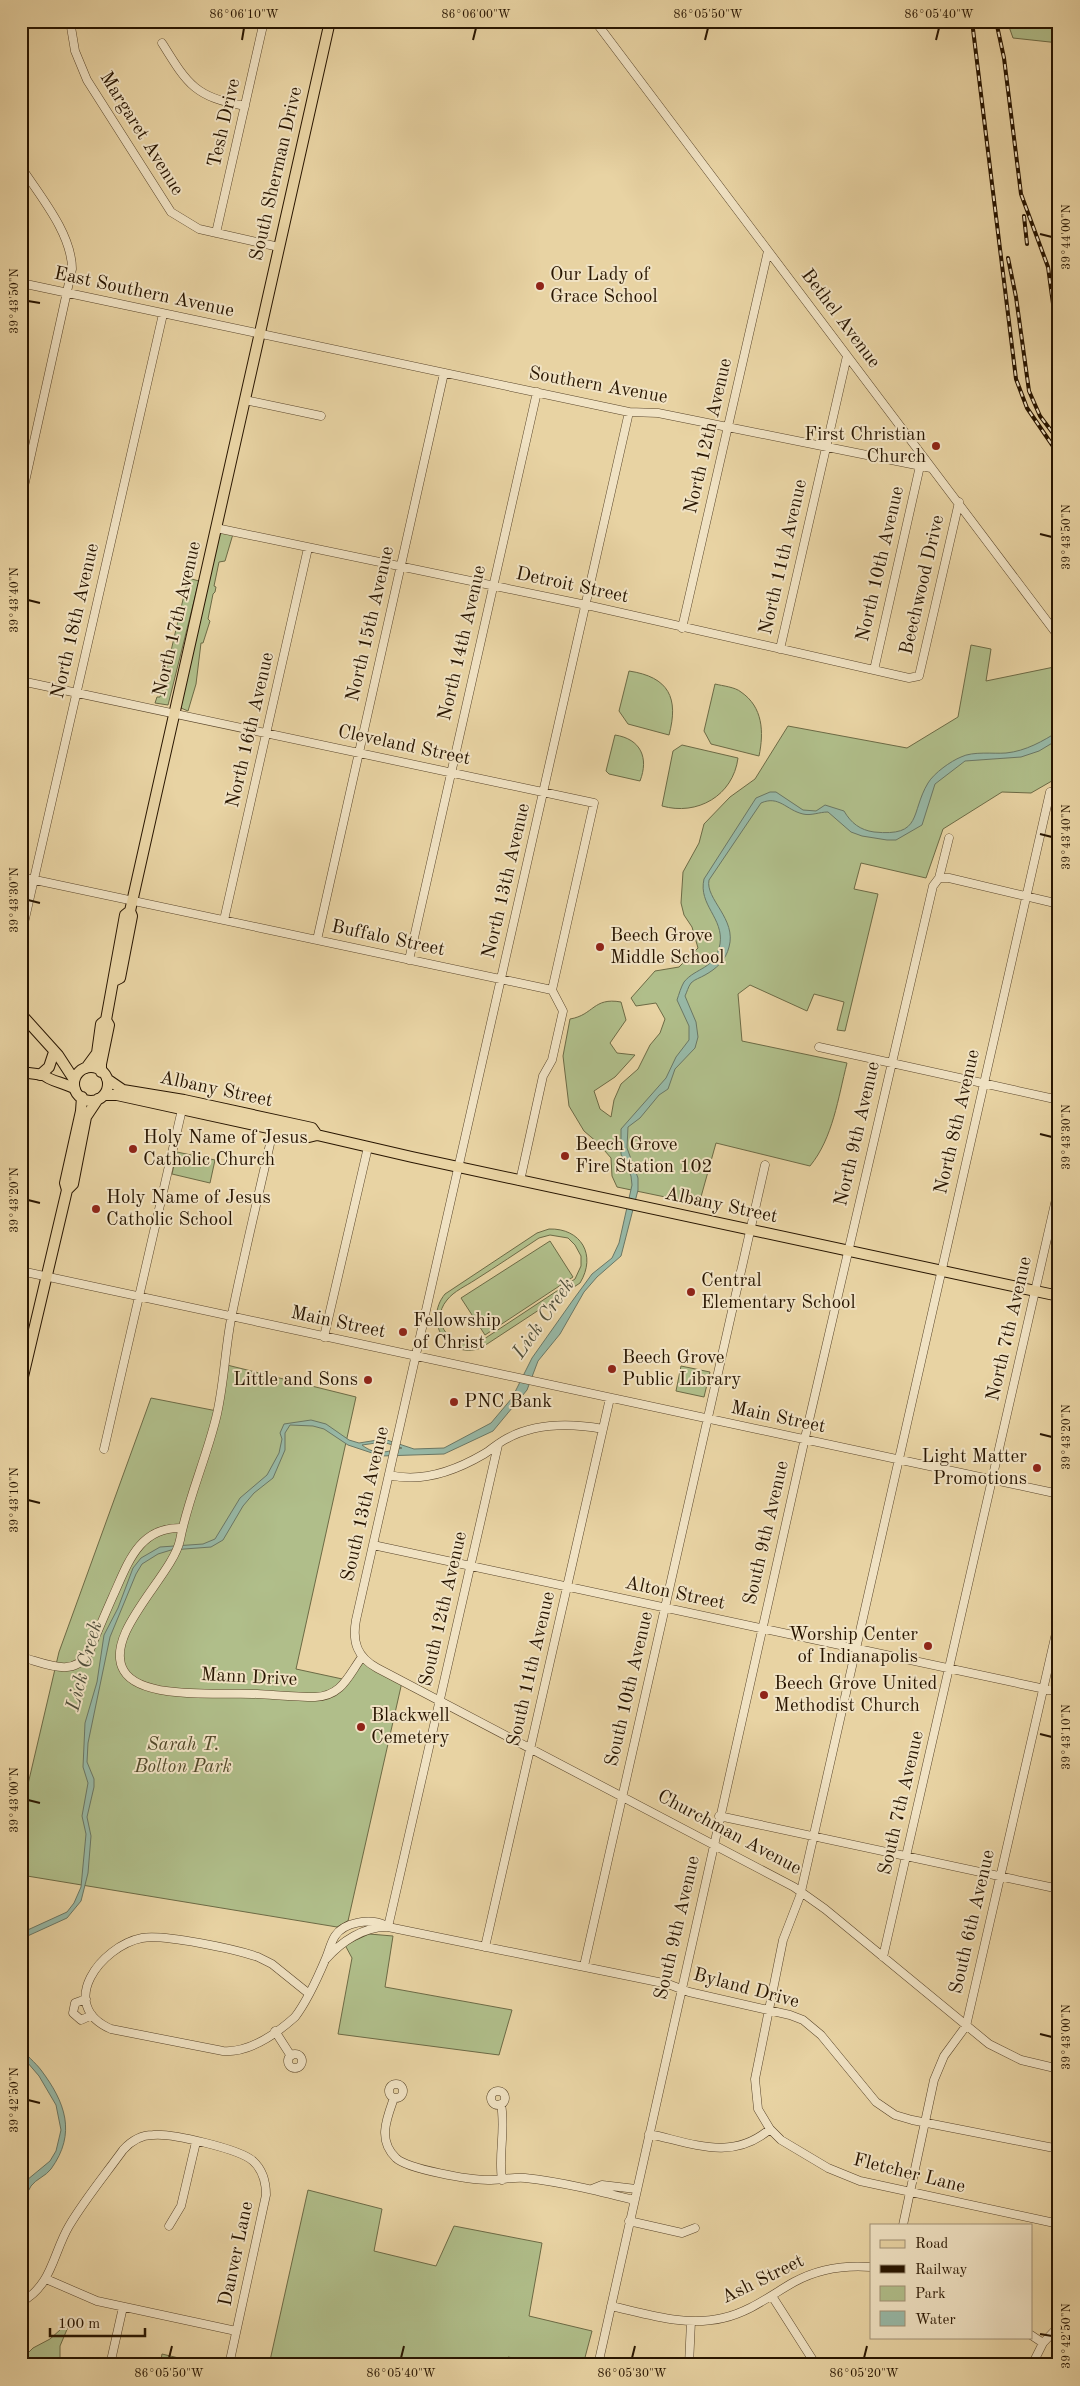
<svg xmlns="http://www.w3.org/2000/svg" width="1080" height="2386" font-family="'Old Standard TT',serif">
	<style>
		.green { fill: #b0be8a; stroke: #6c6a45; fill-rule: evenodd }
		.water { fill: #97b8a6; stroke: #6b7764; fill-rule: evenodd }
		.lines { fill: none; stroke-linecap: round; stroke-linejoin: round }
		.minor-casing { stroke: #584429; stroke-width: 9 }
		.major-casing { stroke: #281500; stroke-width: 12 }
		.minor { stroke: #f0e2c3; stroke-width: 8 }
		.major { stroke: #e8d3a3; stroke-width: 10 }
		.rail-casing { stroke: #281500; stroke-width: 4 }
		.rail { stroke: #f0e2c3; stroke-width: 2; stroke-dasharray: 5.5; stroke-linecap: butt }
		.ticks { fill: none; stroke: #281500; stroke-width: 2 }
		.poi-dot { fill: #8f2418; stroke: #f0e2c3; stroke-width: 2 }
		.labels { text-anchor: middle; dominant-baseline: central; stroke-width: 4; stroke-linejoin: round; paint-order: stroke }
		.street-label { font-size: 19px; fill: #281500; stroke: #f0e2c3 }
		.poi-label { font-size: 19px; fill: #281500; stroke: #f0e2c3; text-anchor: start }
		.park-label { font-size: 19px; font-style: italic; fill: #514829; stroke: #f0e2c3 }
		.water-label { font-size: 20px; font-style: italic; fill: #4f4e3a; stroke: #f0e2c3 }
		.neatline { fill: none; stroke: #281500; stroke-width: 2 }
		.ticks-label { font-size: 12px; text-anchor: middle; fill: #281500 }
	</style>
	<rect width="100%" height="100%" fill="#e8d3a3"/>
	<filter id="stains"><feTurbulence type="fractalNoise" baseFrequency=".004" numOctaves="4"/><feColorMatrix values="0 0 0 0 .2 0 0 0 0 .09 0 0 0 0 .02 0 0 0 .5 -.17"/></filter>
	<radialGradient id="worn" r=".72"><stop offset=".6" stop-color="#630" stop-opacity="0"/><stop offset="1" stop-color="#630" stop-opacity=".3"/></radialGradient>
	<path class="green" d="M1007,21H1059V43L1013,38Z
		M228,532L233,534L225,561L219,562L214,586L216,587L215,592L213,594L208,619L210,621L203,643H201L196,684L188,711L181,708L180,705L219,534Z
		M188,578L199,581L168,705L155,703L157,697H160L163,687H165L164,681Z
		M971,645L991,649L986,681L1059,666V775L1057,778L1031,793L1002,792L943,829L926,878L861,863L854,889L878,894L845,1031L837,1030L844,1002L814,994L807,1011L750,985L738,994L742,1041L847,1063C838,1098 833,1138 810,1166L716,1143L699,1204L617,1187L612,1176L611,1158L598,1143L584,1131L569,1106L563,1056L570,1019C594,1015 593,997 621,1002L626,1020L610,1043L617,1053L635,1055L615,1077L594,1091L600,1109L611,1117L614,1100L621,1084L638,1069L650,1045L660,1033L665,1019L656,1003L636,1006L631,998L655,971L679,967L698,948L692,927L684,915L681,903L683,872L699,843L704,824L730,797L755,779L788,726L907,748L958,717Z
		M629,671C669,677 679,698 669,735L628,724L619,711Z
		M715,684C723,686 735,687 741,692C763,707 764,732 759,756L711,744L704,731Z
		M615,735C641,739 649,758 640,781L609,774L606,771Z
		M682,745L738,758C733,796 697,816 662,806L673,751Z
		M177,1152L215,1160L210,1183L172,1174Z
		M549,1229C581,1228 597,1255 580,1283L481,1348C447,1360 423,1321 445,1294L537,1233ZM550,1235L568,1238L575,1245L581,1256V1266L575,1279L478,1343C453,1351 428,1322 447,1300C454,1291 466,1286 475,1280C497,1266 518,1252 539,1238Z
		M550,1241L573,1277L485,1335L461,1298Z
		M223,1364L356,1397L296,1669L347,1680L362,1657L402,1682L348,1921L337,1927L21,1875V1814L59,1652L151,1398L217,1411Z
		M681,1366L710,1372L704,1397L676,1391Z
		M369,1934L393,1936L385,1987L512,2010L499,2055L338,2034L352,1958L345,1945Z
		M308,2190L382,2209L374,2251L436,2266L454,2226L542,2243L529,2316L592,2331L583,2365H551L508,2357L506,2365H269Z
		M71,2320L60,2346V2365H21V2360L33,2348L50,2339Z
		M162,2354L187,2360L186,2365H160Z"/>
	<path class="water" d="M1059,731V739L1039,751L1021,757L965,761L935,784L922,825L896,840H887L862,836L851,832L828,812C819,812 811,816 803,814C786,810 779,795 761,803L709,880C705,899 737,919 729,947C726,960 716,969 705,975C700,978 695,979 691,983C688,987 687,992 685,996L696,1022L698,1037L695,1048L675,1069L668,1089L659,1095L640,1118L628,1127L627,1148L638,1178V1190L621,1256L597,1277L584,1292L560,1334L538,1361L527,1390L493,1431L444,1454L381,1456L348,1445L324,1429L313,1426L290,1425L285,1433V1450L273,1478L254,1493L243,1506L223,1540L211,1547L171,1550L158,1554L142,1564L136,1574L110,1637L88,1743L87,1762L94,1779V1787L87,1817L91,1836L88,1873L81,1901L67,1918L21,1939V1933L67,1912L74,1903L81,1887L86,1834L82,1816L88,1783L83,1767L85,1723L97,1682L104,1635L118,1608L133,1568L141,1558L160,1547L203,1544L215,1539L240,1498L267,1475L279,1453L282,1439L280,1433L284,1424L311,1420L326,1424L349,1440L359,1443L384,1439L414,1449L444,1448L491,1423L512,1398L532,1358L573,1300L592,1274L612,1258L619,1243L632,1185L631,1176L621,1154V1129L666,1078L676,1057L689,1040V1026L677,1000C679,994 681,987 684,982C696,967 715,970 720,944C724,918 698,905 704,879L756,798L770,792H776L803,810L816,811L825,805L844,811C851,823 860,830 874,832C923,837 910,813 928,783C934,773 951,761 961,757C973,751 993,754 1006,753C1026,751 1043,741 1059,731ZM383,1442L402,1448C386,1452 376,1456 362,1445Z
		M21,2046C26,2056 35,2062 41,2070C65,2102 77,2133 51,2169C46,2176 36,2179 31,2186C27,2192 25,2201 21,2207L22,2188L27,2180L50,2161L56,2151L61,2130L56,2105L39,2076L21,2055Z"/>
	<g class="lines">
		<defs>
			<path id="minor" d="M70,21L75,51L87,80L171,212L199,229L279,247
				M595,21L1059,637
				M162,43C188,85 195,97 245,106
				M21,167C40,196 72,234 72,269L21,500
				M216,233L264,21
				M21,283L629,412L658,413L931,468
				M245,400L321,416
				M629,412L356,1620C352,1642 357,1657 377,1668L794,1887L825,1909L989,2044L1021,2060L1059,2069
				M216,528L591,606L909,678L919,676L959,502
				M682,628L768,251
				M780,649L847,356
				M874,670L920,466
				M21,681L594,803L552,990
				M1050,792L800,1896L783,1940L755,2079L758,2109L770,2129L781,2140L828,2168L860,2181L1059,2224
				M21,877L552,990
				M939,878H949L1059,904
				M224,920L308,548
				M21,936L163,314
				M317,940L444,373
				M409,960L537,392
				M819,1047L1059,1100
				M274,1126C260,1190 244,1254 231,1319C225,1351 224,1383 217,1414C207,1457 188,1498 180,1540C173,1575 102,1635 124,1671C142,1701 225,1692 257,1694C276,1695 296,1697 315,1697C342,1696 348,1676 362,1657
				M520,1181L543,1076L552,1060L563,1011L552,990
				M21,1271L1059,1494
				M324,1337L368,1147
				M104,1449L183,1105
				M389,1475C422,1483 455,1471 484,1454C491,1450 498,1443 506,1439C535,1423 570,1423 603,1429
				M373,1545L1059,1692
				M21,1657C45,1663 74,1679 89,1652C97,1633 105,1614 113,1596C128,1563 139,1527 181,1528
				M719,1816L1059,1889
				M388,1927L498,1445
				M485,1947L610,1398
				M883,1957L1059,1186
				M326,1959C341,1942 364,1926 388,1927L668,1984L689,1992L790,2015L803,2020L821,2035L876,2102L895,2115L912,2120L1059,2149
				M584,1966L765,1165
				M308,1993L272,1964L258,1957C235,1949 164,1934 142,1938C101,1946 56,2005 111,2029L223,2051C249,2053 276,2034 295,2017C308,2000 318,1977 326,1958C329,1951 331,1942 335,1936C344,1922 370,1918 385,1925
				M86,1999L75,2003L73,2013L81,2020L92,2015
				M275,2031L291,2056
				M288 2061a7 7 0 1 1 14 0a7 7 0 1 1-14 0Z
				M389 2091a7 7 0 1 1 14 0a7 7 0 1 1-14 0Z
				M491 2098a7 7 0 1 1 14 0a7 7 0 1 1-14 0Z
				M394,2098C387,2118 377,2140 396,2158C407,2169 470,2180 488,2180C500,2180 513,2177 525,2178C562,2182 598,2191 634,2200
				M501,2104C506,2130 498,2154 502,2180
				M649,2134C692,2143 732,2162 770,2129
				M592,2189L602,2185L636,2189
				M629,2221L682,2233L695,2228
				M903,2225L934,2080L944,2056L966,2026L1059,1620
				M169,2226L181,2206L196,2142
				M46,2279L97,2301L236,2331
				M772,2296L816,2365
				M21,2302C52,2286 53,2253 69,2226C85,2199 105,2175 123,2150C131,2141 141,2135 153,2135C171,2133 240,2149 253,2161C263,2170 266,2182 266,2195L229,2365
				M611,2306C647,2314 685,2327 723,2318C750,2312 771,2295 794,2282C818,2269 845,2265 871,2267
				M1031,2335L1043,2343
				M110,2365L123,2307
				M598,2365L807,1429L933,886L939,878L949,838
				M689,2365L691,2321
				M1032,2365L1043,2343L1059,2326"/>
			<path id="major" d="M114,981L120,978L132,916L130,911
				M21,1014L58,1055L73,1078
				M74 1084a17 17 0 1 1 34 0a17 17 0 1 1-34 0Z
				M86,1068L97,1053L101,1024L106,1020L125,915L130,911L152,813L330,21
				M21,1072L44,1075C49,1081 66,1083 75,1089
				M101,1072V1064L109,1025L106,1020
				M40,1075L49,1067L54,1052
				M107,1079L123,1090L184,1100L303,1126L312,1128L317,1135
				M104,1095H117L309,1137L317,1135L412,1157L1059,1296
				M67,1190L73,1184L86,1117L98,1099
				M21,1385L67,1190L65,1183L81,1111L82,1097"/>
		</defs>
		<use href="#minor" class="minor-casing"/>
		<use href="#major" class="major-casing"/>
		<use href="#minor" class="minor"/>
		<use href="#major" class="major"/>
		<defs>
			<path id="rail" d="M972,21L1016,379L1027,408L1059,455
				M996,21L1004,58L1021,194L1048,267L1059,348
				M1024,216L1027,244
				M1008,258L1016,297L1029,391L1040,416L1059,441"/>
		</defs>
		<use href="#rail" class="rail-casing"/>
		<use href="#rail" class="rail"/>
	</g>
	<path class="ticks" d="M242,40L244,28M473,40L476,28M705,40L708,28M936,40L939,28M1040,234L1052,237M28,301L40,303M1040,534L1052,537M28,600L40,603M1040,834L1052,837M28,900L40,903M1040,1134L1052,1137M28,1200L40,1203M1040,1434L1052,1437M28,1500L40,1503M1040,1734L1052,1737M28,1800L40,1803M1040,2034L1052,2037M28,2100L40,2103M1040,2334L1052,2336M169,2358L172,2346M401,2358L404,2346M632,2358L635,2346M864,2358L867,2346"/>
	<g class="poi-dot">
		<circle cx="540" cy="286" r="5"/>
		<circle cx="936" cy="446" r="5"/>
		<circle cx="600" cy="947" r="5"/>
		<circle cx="133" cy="1149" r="5"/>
		<circle cx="565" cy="1156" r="5"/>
		<circle cx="96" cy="1209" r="5"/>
		<circle cx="691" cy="1292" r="5"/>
		<circle cx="403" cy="1332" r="5"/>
		<circle cx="612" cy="1369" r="5"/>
		<circle cx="368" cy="1380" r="5"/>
		<circle cx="454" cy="1402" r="5"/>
		<circle cx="1037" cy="1468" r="5"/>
		<circle cx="928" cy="1646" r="5"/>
		<circle cx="764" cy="1695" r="5"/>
		<circle cx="361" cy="1727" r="5"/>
	</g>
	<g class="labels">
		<g class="street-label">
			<text transform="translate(225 123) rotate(-77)">Tesh Drive</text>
			<text transform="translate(141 134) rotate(58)">Margaret Avenue</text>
			<text transform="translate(277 174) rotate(-77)">South Sherman Drive</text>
			<text transform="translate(144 293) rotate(12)">East Southern Avenue</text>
			<text transform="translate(840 319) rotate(53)">Bethel Avenue</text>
			<text transform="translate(598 386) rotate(10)">Southern Avenue</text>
			<text transform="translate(709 436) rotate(-77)">North 12th Avenue</text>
			<text transform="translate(784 557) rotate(-77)">North 11th Avenue</text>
			<text transform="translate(881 564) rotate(-77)">North 10th Avenue</text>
			<text transform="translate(923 585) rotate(-77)">Beechwood Drive</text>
			<text transform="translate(572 586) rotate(12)">Detroit Street</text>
			<text transform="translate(178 619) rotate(-77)">North 17th Avenue</text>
			<text transform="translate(76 621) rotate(-77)">North 18th Avenue</text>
			<text transform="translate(371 624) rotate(-77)">North 15th Avenue</text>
			<text transform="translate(463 643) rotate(-77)">North 14th Avenue</text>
			<text transform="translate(251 730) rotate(-77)">North 16th Avenue</text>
			<text transform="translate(404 746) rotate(12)">Cleveland Street</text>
			<text transform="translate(507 881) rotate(-77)">North 13th Avenue</text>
			<text transform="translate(388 939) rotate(12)">Buffalo Street</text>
			<text transform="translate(216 1090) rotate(12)">Albany Street</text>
			<text transform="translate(958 1122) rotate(-77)">North 8th Avenue</text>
			<text transform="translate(858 1134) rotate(-77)">North 9th Avenue</text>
			<text transform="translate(721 1206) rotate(12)">Albany Street</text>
			<text transform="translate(338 1323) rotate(12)">Main Street</text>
			<text transform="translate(1010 1329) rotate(-77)">North 7th Avenue</text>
			<text transform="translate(778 1418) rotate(12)">Main Street</text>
			<text transform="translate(366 1504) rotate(-77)">South 13th Avenue</text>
			<text transform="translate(767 1533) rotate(-77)">South 9th Avenue</text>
			<text transform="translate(675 1594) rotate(12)">Alton Street</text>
			<text transform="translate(444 1609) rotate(-77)">South 12th Avenue</text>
			<text transform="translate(532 1669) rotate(-77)">South 11th Avenue</text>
			<text transform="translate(249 1678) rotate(3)">Mann Drive</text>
			<text transform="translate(630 1689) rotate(-77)">South 10th Avenue</text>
			<text transform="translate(902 1803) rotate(-77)">South 7th Avenue</text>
			<text transform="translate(729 1833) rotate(28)">Churchman Avenue</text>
			<text transform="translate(973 1922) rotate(-77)">South 6th Avenue</text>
			<text transform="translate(678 1928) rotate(-77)">South 9th Avenue</text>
			<text transform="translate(746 1989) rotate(15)">Byland Drive</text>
			<text transform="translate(909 2174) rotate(14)">Fletcher Lane</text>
			<text transform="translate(237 2254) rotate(-78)">Danver Lane</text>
			<text transform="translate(763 2280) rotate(-26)">Ash Street</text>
		</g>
		<g class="poi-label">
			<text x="550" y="275">Our Lady of<tspan x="550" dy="22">Grace School</tspan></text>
			<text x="926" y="435" text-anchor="end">First Christian<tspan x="926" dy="22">Church</tspan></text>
			<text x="610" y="936">Beech Grove<tspan x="610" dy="22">Middle School</tspan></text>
			<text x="143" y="1138">Holy Name of Jesus<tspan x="143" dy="22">Catholic Church</tspan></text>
			<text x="575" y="1145">Beech Grove<tspan x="575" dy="22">Fire Station 102</tspan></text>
			<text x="106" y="1198">Holy Name of Jesus<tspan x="106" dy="22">Catholic School</tspan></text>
			<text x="701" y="1281">Central<tspan x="701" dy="22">Elementary School</tspan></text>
			<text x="413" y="1321">Fellowship<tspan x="413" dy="22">of Christ</tspan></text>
			<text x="622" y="1358">Beech Grove<tspan x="622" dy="22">Public Library</tspan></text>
			<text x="358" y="1380" text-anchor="end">Little and Sons</text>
			<text x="464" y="1402">PNC Bank</text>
			<text x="1027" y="1457" text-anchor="end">Light Matter<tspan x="1027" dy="22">Promotions</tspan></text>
			<text x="918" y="1635" text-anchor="end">Worship Center<tspan x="918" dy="22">of Indianapolis</tspan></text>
			<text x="774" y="1684">Beech Grove United<tspan x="774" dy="22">Methodist Church</tspan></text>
			<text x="371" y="1716">Blackwell<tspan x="371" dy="22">Cemetery</tspan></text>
		</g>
		<g class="park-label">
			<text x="183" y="1745">Sarah T.<tspan x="183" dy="22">Bolton Park</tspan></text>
		</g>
		<g class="water-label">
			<text transform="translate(544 1319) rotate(-55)">Lick Creek</text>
			<text transform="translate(85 1666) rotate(-75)">Lick Creek</text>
		</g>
	</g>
	<rect width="1080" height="2386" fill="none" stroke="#e8d3a3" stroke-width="55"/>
	<rect x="870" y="2224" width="162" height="115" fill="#f0e2c3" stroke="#a09075"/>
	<rect x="880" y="2240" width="25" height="8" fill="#e8d3a3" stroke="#a09075"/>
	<text x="915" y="2248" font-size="15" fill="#281500">Road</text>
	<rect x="880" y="2265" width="25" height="8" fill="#281500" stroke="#a09075"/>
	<text x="915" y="2274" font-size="15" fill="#281500">Railway</text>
	<rect x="880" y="2286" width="25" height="15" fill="#b0be8a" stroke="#a09075"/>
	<text x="915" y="2298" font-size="15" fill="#281500">Park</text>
	<rect x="880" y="2311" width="25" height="15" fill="#97b8a6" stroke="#a09075"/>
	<text x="915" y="2324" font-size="15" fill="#281500">Water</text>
	<path d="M50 2328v8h95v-8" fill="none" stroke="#281500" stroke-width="2.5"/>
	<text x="58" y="2328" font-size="15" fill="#281500" stroke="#f0e2c3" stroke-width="4" paint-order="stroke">100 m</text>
	<rect x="28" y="28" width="1024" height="2330" class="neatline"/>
	<g class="ticks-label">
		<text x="244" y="18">86°06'10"W</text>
		<text x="476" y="18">86°06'00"W</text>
		<text x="708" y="18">86°05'50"W</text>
		<text x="939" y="18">86°05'40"W</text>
		<text transform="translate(1066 237) rotate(-90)" y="4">39°44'00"N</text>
		<text transform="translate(14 301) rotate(-90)" y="4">39°43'50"N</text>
		<text transform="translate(1066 537) rotate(-90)" y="4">39°43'50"N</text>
		<text transform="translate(14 600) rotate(-90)" y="4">39°43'40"N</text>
		<text transform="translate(1066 837) rotate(-90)" y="4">39°43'40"N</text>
		<text transform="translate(14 900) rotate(-90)" y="4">39°43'30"N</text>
		<text transform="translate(1066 1137) rotate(-90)" y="4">39°43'30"N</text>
		<text transform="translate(14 1200) rotate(-90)" y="4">39°43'20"N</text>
		<text transform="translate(1066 1437) rotate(-90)" y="4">39°43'20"N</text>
		<text transform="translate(14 1500) rotate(-90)" y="4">39°43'10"N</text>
		<text transform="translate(1066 1737) rotate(-90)" y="4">39°43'10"N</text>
		<text transform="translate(14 1800) rotate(-90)" y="4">39°43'00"N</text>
		<text transform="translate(1066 2037) rotate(-90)" y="4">39°43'00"N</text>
		<text transform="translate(14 2100) rotate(-90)" y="4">39°42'50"N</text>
		<text transform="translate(1066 2336) rotate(-90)" y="4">39°42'50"N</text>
		<text x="169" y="2377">86°05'50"W</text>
		<text x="401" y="2377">86°05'40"W</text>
		<text x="632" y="2377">86°05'30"W</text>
		<text x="864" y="2377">86°05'20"W</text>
	</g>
	<rect width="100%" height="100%" filter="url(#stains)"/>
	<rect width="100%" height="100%" fill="url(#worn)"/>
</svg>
